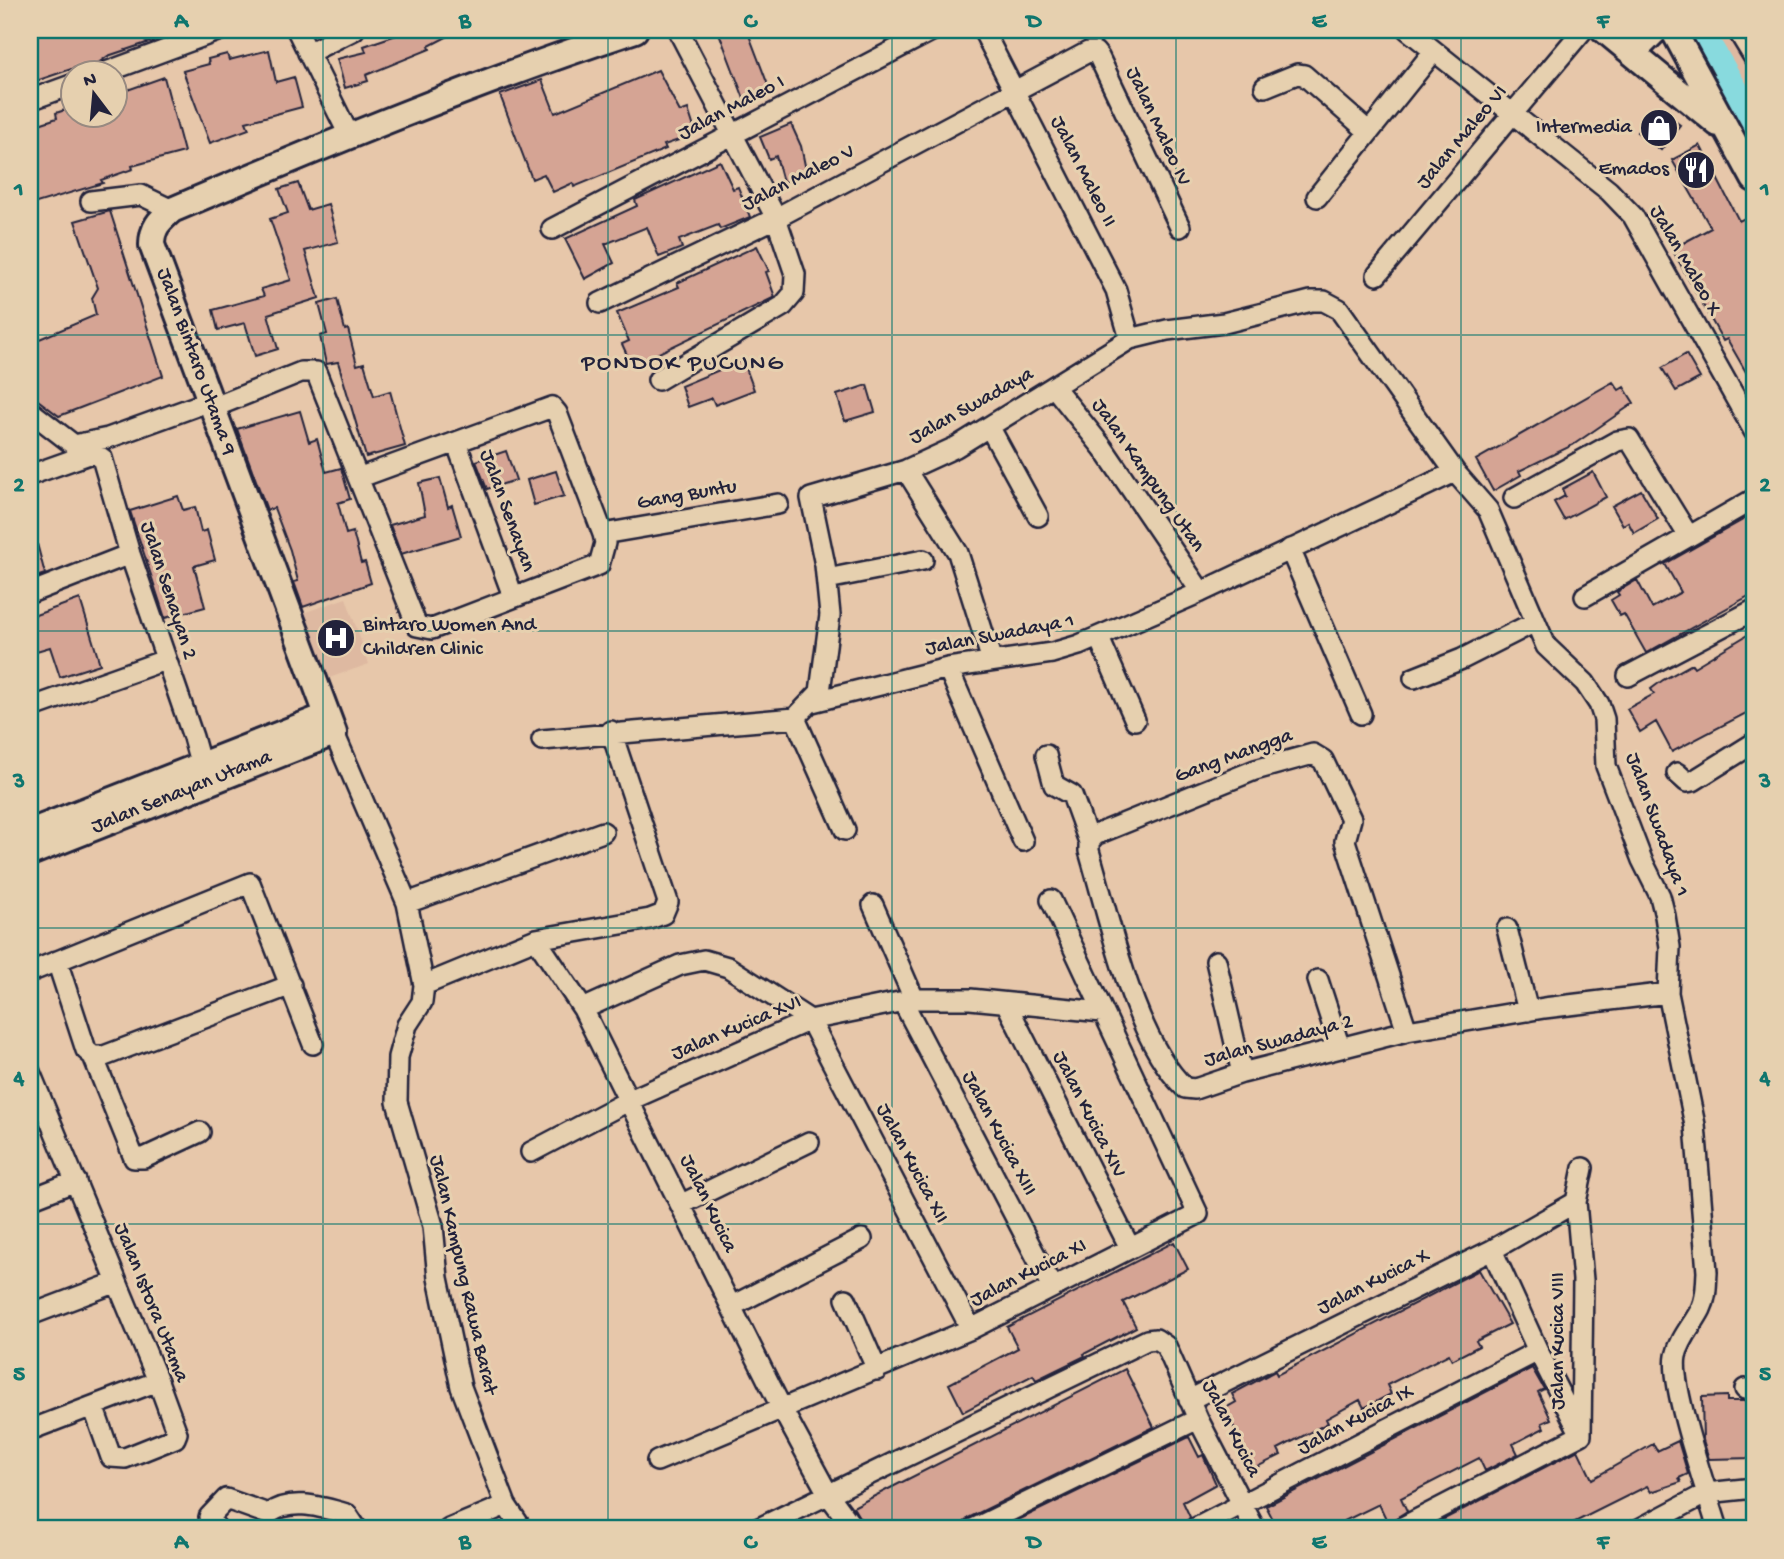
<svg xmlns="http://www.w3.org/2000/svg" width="1784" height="1559" font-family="'Gochi Hand',sans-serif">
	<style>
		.built { fill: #deb9a1 }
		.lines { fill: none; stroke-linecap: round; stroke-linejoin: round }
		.river { stroke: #88dade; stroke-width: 32 }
		.building { fill: #d5a494; stroke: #22223b; stroke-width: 2 }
		.service-casing { stroke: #22223b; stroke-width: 15 }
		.minor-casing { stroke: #22223b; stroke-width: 24 }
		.tertiary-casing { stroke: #22223b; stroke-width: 30 }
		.service { stroke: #e6d0af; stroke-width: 10 }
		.minor { stroke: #e6d0af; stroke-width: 19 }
		.tertiary { stroke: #e6d0af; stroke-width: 24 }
		.grid { fill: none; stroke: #0f766e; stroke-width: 2; stroke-opacity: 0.55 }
		.labels { text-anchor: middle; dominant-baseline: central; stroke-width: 6; stroke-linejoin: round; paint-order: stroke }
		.street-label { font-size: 21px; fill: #22223b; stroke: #e6d0af }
		.poi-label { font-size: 21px; fill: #22223b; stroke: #e6d0af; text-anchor: end }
		.quarter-label { font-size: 24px; letter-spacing: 2px; fill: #22223b; stroke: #e6d0af }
		.neatline { fill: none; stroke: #0f766e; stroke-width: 2.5 }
		.grid-label { font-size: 23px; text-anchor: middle; font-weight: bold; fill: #0f766e }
	</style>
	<rect width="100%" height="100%" fill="#e7c7aa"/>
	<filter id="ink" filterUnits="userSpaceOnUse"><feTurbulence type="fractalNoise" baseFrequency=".0143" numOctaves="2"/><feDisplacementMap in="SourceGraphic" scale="14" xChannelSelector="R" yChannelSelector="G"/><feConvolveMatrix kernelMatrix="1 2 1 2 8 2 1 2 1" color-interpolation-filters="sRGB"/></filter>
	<g filter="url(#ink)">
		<path class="built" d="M1705,30H1754V116Z
			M346,598L369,664L326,679L303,613Z"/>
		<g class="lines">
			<path class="river" d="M1696,30L1754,127"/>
		</g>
		<path class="building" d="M30,30H175L176,33L108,56L90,69L84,71L83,65L30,83Z
			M411,30H460L429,46L430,49L366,75L368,81L345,88L337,59L366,52L364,46Z
			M732,30H747L771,93L746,104L719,33Z
			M269,50L276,82L294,77L302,107L246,122L249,129L210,143L183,71L209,64L208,59L227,54L229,60Z
			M658,70L680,112L688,109L696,134L664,145L666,149L574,187L573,183L553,192L544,174L532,179L500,95L542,80L555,113Z
			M164,77L184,152L132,166L133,169L101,180L103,183L30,205V127L57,118L56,113L74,107V116H116V94Z
			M1656,107L1680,125L1661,150L1637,132Z
			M791,124L801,146L807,175L783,182L776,156L769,159L760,137Z
			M1700,145L1739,221L1745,218L1754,235V386L1727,339L1723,341L1672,249L1711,228L1672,160Z
			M720,161L733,189L738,187L750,217L720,229L718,225L679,240L682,248L659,257L647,227L605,244L614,263L585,279L565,239L637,206L635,200Z
			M298,183L308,210L328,204L338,242L305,251L319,298L268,314L278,349L255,356L245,323L218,330L213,310L264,296L261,289L291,280L270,219L288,213L279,189Z
			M110,211L163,376L59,416L30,394V343L96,315L92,298L98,288L75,221Z
			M757,246L769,271L766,272L775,297L632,366L622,344L629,341L617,313L679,287L677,283Z
			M337,299L345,330L348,329L357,365L364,363L374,396L390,391L405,446L366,457L338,362L326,364L320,336L327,334L319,304Z
			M1686,354L1700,378L1676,391L1662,368Z
			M743,360L754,390L715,405L712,398L688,407L681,386Z
			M1613,382L1619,390L1624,387L1634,403L1573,445L1519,471L1521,475L1493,491L1476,460Z
			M867,385L875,412L845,421L837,395Z
			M300,411L309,442L317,439L326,472L341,468L350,499L338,503L346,534L353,532L361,563L365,562L371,583L303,607L294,582L298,581L290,550L274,508L267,510L237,429Z
			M506,451L516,480L487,489L476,461Z
			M556,471L564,496L534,505L527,480Z
			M1593,472L1606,497L1564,520L1554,502L1565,496L1562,489Z
			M440,478L448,507L452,505L461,536L401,554L390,525L425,515L419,483Z
			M1641,490L1658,519L1634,533L1628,522L1623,525L1612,506Z
			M178,496L183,510L195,507L201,532L207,530L215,560L194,566L205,607L165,618L130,511Z
			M1750,516L1754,523V593L1646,653L1624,614L1620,616L1611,600L1619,595L1617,592L1637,580L1652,608L1681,592L1665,564Z
			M30,536H35L45,574L30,579Z
			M80,599L100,664L60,677L50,647L30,653V617Z
			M1754,631V709L1672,752L1656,722L1640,732L1627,709L1654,694L1651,689L1663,680L1692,664L1694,667Z
			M1174,1242L1188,1269L1123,1302L1136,1327L1084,1354L1085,1356L1036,1380L1033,1375L963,1412L949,1384L1018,1348L1007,1327Z
			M1479,1270L1510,1324L1476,1341L1479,1346L1452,1360L1449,1354L1387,1385L1391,1394L1364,1408L1360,1400L1326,1419L1328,1423L1278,1449L1281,1455L1251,1470L1232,1435L1237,1433L1224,1409L1236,1402L1232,1394L1275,1371L1277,1375Z
			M1532,1368L1544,1389L1538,1392L1551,1419L1542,1423L1544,1428L1513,1444L1518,1454L1485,1471L1479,1458L1401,1498L1407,1511L1388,1523L1379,1504L1328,1529H1278L1266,1506Z
			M1125,1369L1154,1427L968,1518L961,1529H866L853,1507Z
			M1727,1396V1401H1754V1458L1709,1459L1703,1440L1702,1397Z
			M1189,1437L1199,1457L1203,1455L1216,1484L1183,1502L1190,1517L1182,1529H1000Z
			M1678,1441L1688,1474L1679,1478L1681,1482L1651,1492L1647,1486L1561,1529H1425L1578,1450L1592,1479L1653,1444L1657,1451Z"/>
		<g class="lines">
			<defs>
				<path id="service" d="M1732,30L1754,66"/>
				<path id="minor" d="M297,30L349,135
					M983,30L1116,290L1130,339
					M1408,30L1609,191L1633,216L1754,431
					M308,53L354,30
					M101,74L220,30
					M1265,87L1297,74L1304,75L1369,132
					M30,100L74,84
					M1317,197L1434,51
					M91,201L141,195L172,210
					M552,229L933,30
					M1377,275L1583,30
					M600,303L776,218L1088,52H1095L1099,57L1180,227
					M658,380L783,306L794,293L795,274L776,218L678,30
					M1054,387L1103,448L1201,592
					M212,408L301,372H316L417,626L432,629L599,565L605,543L603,534L557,413L552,407L358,478
					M30,411L74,445L108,438L210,401
					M990,428L1038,516
					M456,442L513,596
					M906,470L958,553L992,661
					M30,475L92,453L102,458L130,554L193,737L204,777
					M1514,498L1617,441L1629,439L1688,535
					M603,534L778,504
					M1290,549L1361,714
					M827,579L923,560
					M30,593L130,554
					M1585,596L1754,499
					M1099,638L1135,720
					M948,668L1023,841
					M1628,676L1754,610
					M1414,678L1462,659L1535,622
					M812,702L948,668L1052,653L1079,645L1201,592L1455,472
					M30,708L165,660
					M795,718L845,830
					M334,733L407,903L424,985L422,1002L407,1025L398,1057L397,1102L433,1226L438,1278L461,1387L506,1505L522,1529
					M542,740L795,718L820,692L830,615L825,565L811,498L906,470L956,447L1130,339L1167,330L1224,323L1311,301H1324L1339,309L1455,472L1488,510L1546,646L1585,683L1599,704L1604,719L1606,766L1642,860L1660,896L1665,916L1670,947L1668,993L1695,1125L1707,1272C1706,1285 1707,1297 1701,1309C1693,1325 1680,1338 1676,1356C1670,1387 1708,1495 1718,1529
					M1046,755L1054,785L1072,795L1089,842V851C1110,920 1133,1039 1185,1088L1195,1089L1242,1073L1407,1031L1544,1008L1668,993
					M1677,773L1687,782L1693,781L1754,743
					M1089,842L1095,835L1255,770L1313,754L1323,760L1351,819L1345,841L1407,1031
					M407,903L603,832
					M873,905L914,999
					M1507,929L1528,1011
					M536,939L583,1009L782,1409L828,1494L854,1529
					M57,961L86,1050L93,1056L134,1158H144L200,1132
					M1216,961L1242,1073
					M30,972L250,883L313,1044
					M1318,980L1340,1048
					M424,985L536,939L650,919L663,914L668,902L611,731
					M903,1002L1052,1287
					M1006,1003L1130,1248
					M583,1009L680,965L704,960L728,967L810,1020L971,1329
					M93,1056H104L291,985
					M30,1072L158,1381L177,1433L175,1438L125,1458L111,1457L93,1406
					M531,1152L630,1100L810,1020L914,999H970L1102,1012
					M30,1199L76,1181
					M682,1204L809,1142
					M1492,1250L1538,1351L1581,1435
					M846,1299L877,1370
					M732,1306L862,1239
					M30,1315L117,1282
					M1745,1389H1754
					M1189,1400L1492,1250L1576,1202
					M30,1430L158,1381
					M657,1461L971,1329L1198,1214L1051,900
					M268,1514C291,1497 321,1507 347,1514L357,1529
					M217,1529L209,1517L226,1499L268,1514
					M449,1529L506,1505
					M757,1529L1147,1340L1156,1339L1166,1346L1198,1419L1255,1529
					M973,1529L1198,1419
					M1194,1529L1538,1351
					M1399,1529L1581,1435L1583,1280L1576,1202L1583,1168
					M1639,1529L1707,1493L1754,1488"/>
				<path id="tertiary" d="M1604,30L1718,124
					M1673,30L1754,179
					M1627,49L1642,44L1656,30
					M30,832L326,716
					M30,853L334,733L152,245C152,228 159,221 172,210C325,145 477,82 635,30"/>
			</defs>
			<use href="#service" class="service-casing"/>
			<use href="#minor" class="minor-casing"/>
			<use href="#tertiary" class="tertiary-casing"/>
			<use href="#service" class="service"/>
			<use href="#minor" class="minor"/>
			<use href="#tertiary" class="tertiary"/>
		</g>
	</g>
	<path class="grid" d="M323,30V1529M608,30V1529M892,30V1529M1176,30V1529M1461,30V1529M30,335H1754M30,631H1754M30,928H1754M30,1224H1754"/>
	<defs>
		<symbol id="shop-disc" viewBox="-11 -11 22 22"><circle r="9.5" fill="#22223b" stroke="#e6d0af"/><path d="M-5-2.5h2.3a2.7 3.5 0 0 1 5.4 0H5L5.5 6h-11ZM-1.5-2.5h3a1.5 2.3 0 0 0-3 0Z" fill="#fff"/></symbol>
		<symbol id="restaurant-disc" viewBox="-11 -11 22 22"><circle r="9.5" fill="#22223b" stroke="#e6d0af"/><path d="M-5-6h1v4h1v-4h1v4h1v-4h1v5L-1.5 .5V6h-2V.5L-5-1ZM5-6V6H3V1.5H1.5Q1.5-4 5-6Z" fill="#fff"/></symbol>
		<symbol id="hospital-disc" viewBox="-11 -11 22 22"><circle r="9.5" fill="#22223b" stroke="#e6d0af"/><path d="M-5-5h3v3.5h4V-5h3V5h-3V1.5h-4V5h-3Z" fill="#fff"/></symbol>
	</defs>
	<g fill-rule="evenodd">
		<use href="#shop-disc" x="1637" y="106" width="44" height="44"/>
		<use href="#restaurant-disc" x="1674" y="148" width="44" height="44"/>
		<use href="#hospital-disc" x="314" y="616" width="44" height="44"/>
	</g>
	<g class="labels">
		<g class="street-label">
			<text transform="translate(732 109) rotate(-28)">Jalan Maleo I</text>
			<text transform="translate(1157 127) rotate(65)">Jalan Maleo IV</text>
			<text transform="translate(1463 138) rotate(-50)">Jalan Maleo VI</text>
			<text transform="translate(1082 172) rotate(63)">Jalan Maleo II</text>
			<text transform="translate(799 179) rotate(-27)">Jalan Maleo V</text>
			<text transform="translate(1684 261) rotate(60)">Jalan Maleo X</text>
			<text transform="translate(195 362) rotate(70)">Jalan Bintaro Utama 9</text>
			<text transform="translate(972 407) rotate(-29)">Jalan Swadaya</text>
			<text transform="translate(1147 476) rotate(55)">Jalan Kampung Utan</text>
			<text transform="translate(687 496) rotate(-10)">Gang Buntu</text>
			<text transform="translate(506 511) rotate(70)">Jalan Senayan</text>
			<text transform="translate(167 591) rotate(72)">Jalan Senayan 2</text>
			<text transform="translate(1000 636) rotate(-11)">Jalan Swadaya 1</text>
			<text transform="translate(1234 757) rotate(-20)">Gang Mangga</text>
			<text transform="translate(182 793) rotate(-22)">Jalan Senayan Utama</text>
			<text transform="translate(1656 825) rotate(70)">Jalan Swadaya 1</text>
			<text transform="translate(737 1029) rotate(-23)">Jalan Kucica XVI</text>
			<text transform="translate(1279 1042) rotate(-15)">Jalan Swadaya 2</text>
			<text transform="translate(1088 1115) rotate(63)">Jalan Kucica XIV</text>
			<text transform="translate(998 1134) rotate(62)">Jalan Kucica XIII</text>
			<text transform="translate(911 1164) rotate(62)">Jalan Kucica XII</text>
			<text transform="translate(707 1204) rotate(64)">Jalan Kucica</text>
			<text transform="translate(1029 1274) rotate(-27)">Jalan Kucica XI</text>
			<text transform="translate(462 1275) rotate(77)">Jalan Kampung Rawa Barat</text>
			<text transform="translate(1374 1283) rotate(-27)">Jalan Kucica X</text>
			<text transform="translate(150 1303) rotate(68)">Jalan Istora Utama</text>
			<text transform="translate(1559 1341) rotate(-90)">Jalan Kucica VIII</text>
			<text transform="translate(1356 1421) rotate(-28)">Jalan Kucica IX</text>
			<text transform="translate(1230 1429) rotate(63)">Jalan Kucica</text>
		</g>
		<g class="poi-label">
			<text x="1632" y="128">Intermedia</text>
			<text x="1669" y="170">Emados</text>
			<text x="363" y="626" text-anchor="start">Bintaro Women And<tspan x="363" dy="24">Children Clinic</tspan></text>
		</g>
		<g class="quarter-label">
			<text x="683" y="364">PONDOK PUCUNG</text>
		</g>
	</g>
	<rect width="1784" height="1559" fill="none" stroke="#e6d0af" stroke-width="77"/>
	<g transform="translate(94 94) rotate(344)"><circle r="33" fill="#e6d0af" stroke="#988a81" stroke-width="2"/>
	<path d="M0-5L12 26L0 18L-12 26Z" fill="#22223b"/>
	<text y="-10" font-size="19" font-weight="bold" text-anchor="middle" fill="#22223b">N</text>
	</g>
	<rect x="38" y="38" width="1708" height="1482" class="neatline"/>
	<g class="grid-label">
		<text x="181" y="27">A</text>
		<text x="465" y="27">B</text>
		<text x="750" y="27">C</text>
		<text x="1034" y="27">D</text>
		<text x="1319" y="27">E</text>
		<text x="1603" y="27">F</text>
		<text x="19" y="195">1</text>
		<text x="1765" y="195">1</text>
		<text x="19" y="491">2</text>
		<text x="1765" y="491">2</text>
		<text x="19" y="787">3</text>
		<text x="1765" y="787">3</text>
		<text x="19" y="1084">4</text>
		<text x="1765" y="1084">4</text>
		<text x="19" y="1380">5</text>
		<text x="1765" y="1380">5</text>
		<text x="181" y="1548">A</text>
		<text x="465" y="1548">B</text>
		<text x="750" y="1548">C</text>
		<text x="1034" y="1548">D</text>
		<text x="1319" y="1548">E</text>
		<text x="1603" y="1548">F</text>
	</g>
</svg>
